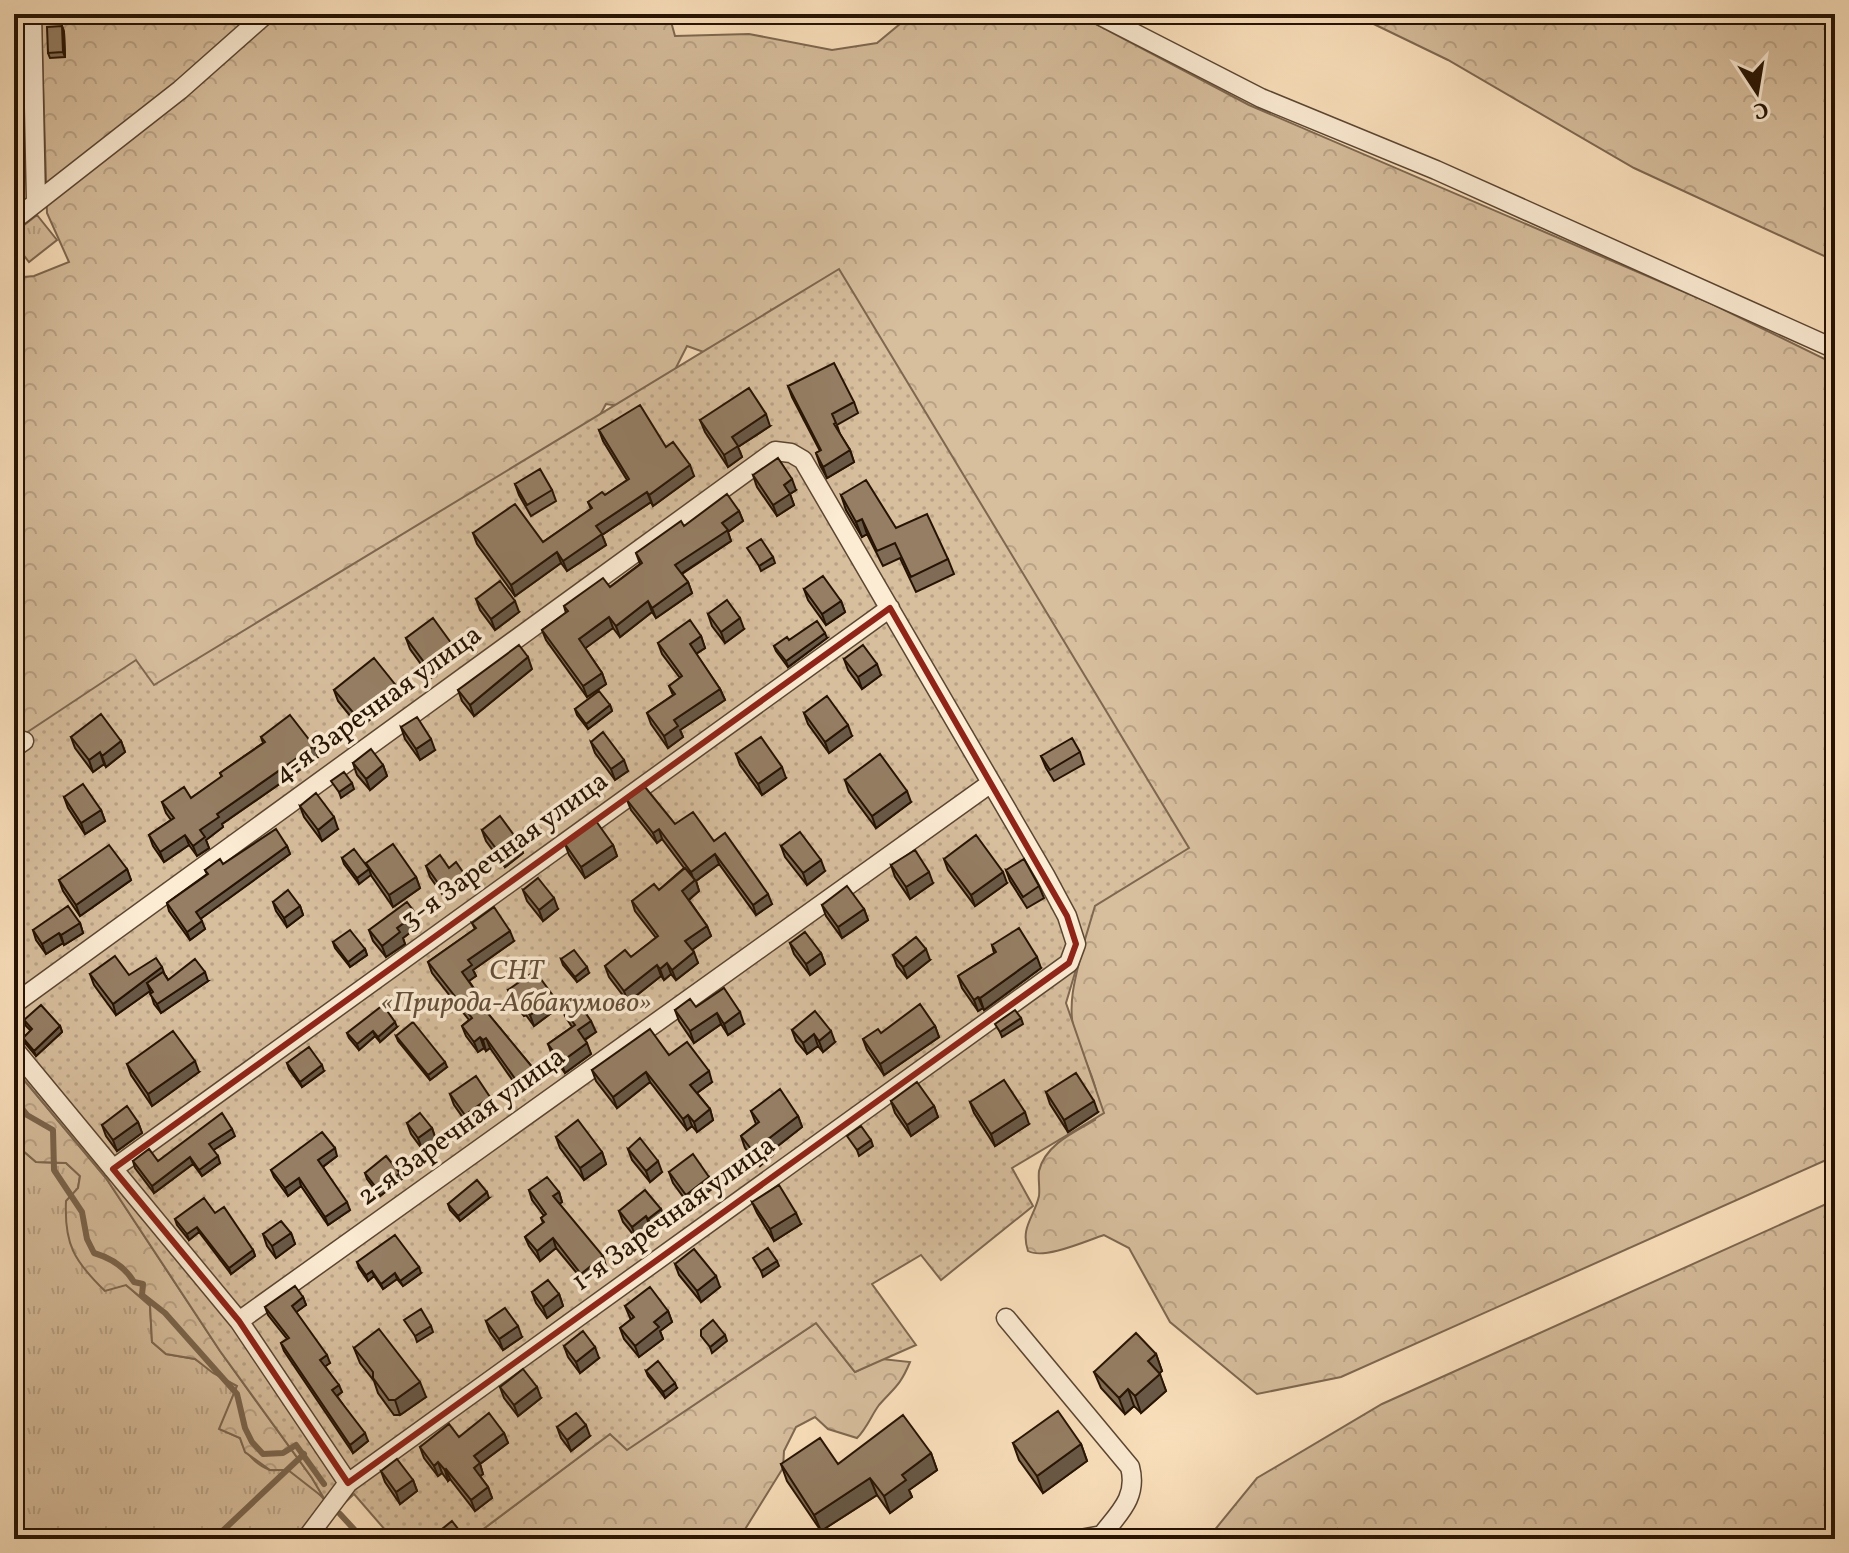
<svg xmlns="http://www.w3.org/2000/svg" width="1849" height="1553" font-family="Vollkorn,serif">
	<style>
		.grass { fill: url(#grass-tufts); stroke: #7e6850; stroke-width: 2 }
		.forest { fill: url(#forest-crowns); stroke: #7e6850; stroke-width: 2 }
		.garden { fill: url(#garden-dots); stroke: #7e6850; stroke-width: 2 }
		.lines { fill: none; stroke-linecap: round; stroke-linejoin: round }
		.stream { stroke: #7b654d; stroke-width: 6 }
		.minor-casing { stroke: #5b4632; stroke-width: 21 }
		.minor { stroke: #fcecd4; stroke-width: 18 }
		.wall { fill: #806c56; stroke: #261303; stroke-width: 2 }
		.shaded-wall { fill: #685846; stroke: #261303; stroke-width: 2 }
		.building { fill: #957e64; stroke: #261303; stroke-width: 2 }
		.marked { fill: none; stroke: #8f2418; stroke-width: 6; stroke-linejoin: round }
		.labels { text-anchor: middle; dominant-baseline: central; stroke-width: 7; stroke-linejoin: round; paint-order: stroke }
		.street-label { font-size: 28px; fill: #261303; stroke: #fcecd4 }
		.park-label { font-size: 28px; font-style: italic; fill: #644f39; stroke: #fcecd4 }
	</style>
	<defs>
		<pattern id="grass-tufts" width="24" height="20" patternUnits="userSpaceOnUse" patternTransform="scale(2)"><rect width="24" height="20" fill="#d7be9d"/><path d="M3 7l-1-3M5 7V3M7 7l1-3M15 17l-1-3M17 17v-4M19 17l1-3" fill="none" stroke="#b8a286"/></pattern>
		<pattern id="forest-crowns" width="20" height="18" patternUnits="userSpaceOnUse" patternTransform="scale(2)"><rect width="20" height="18" fill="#d7be9d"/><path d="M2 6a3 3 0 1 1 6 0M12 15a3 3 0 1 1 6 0" fill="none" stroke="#b8a286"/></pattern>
		<pattern id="garden-dots" width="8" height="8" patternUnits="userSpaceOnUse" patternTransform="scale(2)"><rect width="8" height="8" fill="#d7be9d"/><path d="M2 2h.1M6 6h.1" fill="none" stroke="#b8a286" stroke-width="1.8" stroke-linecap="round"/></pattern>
	</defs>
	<rect width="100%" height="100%" fill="#fbe1bd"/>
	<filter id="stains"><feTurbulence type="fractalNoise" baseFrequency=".0025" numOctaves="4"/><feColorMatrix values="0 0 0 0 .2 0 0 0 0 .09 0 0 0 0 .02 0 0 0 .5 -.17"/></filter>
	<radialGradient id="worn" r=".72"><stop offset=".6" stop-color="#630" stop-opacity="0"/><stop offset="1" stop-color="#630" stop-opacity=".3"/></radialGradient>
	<path class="grass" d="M37,215L57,240L29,262L14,243V233Z
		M14,1143L36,1162L66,1163L80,1176L78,1188L126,1285L150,1306L152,1342L166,1354L195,1359L237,1386L220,1429L240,1438C244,1452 256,1465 270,1470C276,1471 284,1468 290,1471C302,1476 321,1494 328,1505L303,1539H14Z"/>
	<path class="forest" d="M41,14H677L670,18L675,36L749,34L832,50L877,43L912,14H1077L1249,105L1710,303L1835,364V1156L1341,1377L1257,1394L1170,1322L1129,1248L1104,1235C1086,1241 1044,1260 1028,1251C1020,1227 1034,1218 1039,1196C1040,1188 1038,1179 1039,1171C1045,1145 1074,1132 1095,1120C1106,1089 1079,1056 1073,1026C1068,999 1077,972 1083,946L771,310L751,369L687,346L654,411L606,404L577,457L14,812V278L34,276L69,262L47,213Z
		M1353,14H1835V261L1634,168L1448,60Z
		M14,1068L106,1178L220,1351L312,1478L324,1498L288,1470H270L245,1452L240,1438L219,1429L237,1386L213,1373L195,1359L166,1354L152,1342L150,1305L126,1285L105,1291C74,1261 64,1244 66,1201L78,1188L80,1176L66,1163L36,1162L14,1143Z
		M1835,1200V1539H1341L1337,1529L1323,1539H1218L1213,1532L1257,1478L1382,1404Z
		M816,1323L855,1372L882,1359L910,1362C900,1386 895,1387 879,1405C871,1416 867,1428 857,1438L828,1429L815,1417L796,1427L784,1451L783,1468L739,1539H470L610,1434L627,1449Z"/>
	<path class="garden" d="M839,269L1189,848L1095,906L1066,1003L1104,1113L1012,1168L1033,1206L941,1280L921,1255L872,1284L916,1345L855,1372L816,1323L627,1450L610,1434L470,1539H393L354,1494L336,1511L328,1505L312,1478L220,1351L106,1178L14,1068V741L136,660L154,685Z"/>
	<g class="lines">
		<path class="stream" d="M14,1099L27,1115L53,1130L54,1170L82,1212L87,1239L94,1253C111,1258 125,1267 134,1282L143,1284L142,1295L165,1313L237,1394L245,1428L252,1442L263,1454L283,1453L296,1445L324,1484
			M340,1514L363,1539
			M214,1539L304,1454"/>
		<defs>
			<path id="minor" d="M32,14L36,201
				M1097,14L1261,98L1436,170L1835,349
				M14,220L180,90L266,14
				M14,748L24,741
				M14,1004L775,451L791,453L803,460L1045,875L1067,916L1076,944L1069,963L348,1483L306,1539
				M14,1049L239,1321L348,1483
				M113,1169L890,608
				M1006,1318L1130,1467C1138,1497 1119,1513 1102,1535
				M239,1321L991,783
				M980,1539H1036
				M1080,1539L1102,1535L1105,1539"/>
		</defs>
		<use href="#minor" class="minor-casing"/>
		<use href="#minor" class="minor"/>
	</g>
	<path class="wall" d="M62,26L64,32L65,57L50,58L48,53Z
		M788,386L854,402L858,413L837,425L840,434L850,450L854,462L827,478L820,465L816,453L820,451L792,397Z
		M700,420L770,426L738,447L742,457L728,467L705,432Z
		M599,430L666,447L694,476L653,506L651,502L602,535L606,545L567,571L561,563L515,596L477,544L473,533L543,542L591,509L588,502L605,495L627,480L603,441Z
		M753,475L796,490L790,494L794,505L777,516L757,487Z
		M515,484L552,490L556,501L531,516L519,495Z
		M841,495L948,559L954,574L916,592L900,558L883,566L867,534L862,537L846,510Z
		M739,511L743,521L728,532L731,541L682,574L688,582L692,593L656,618L652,612L620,637L613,628L585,648L602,673L606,684L587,697L546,640L542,630L566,613L564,606L610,587L640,564L636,553L684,526Z
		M804,589L841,601L845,612L826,625L808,600Z
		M476,599L519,612L495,630L480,610Z
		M708,614L744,629L725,643L712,626Z
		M701,636L705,648L696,654L720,689L725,700L680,730L683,737L668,748L651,724L647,713L673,695L669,686L680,678L662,654L658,643Z
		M406,638L454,647L458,658L431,678L410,649Z
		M827,638L788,667L776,651L774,646L789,640Z
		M844,659L881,675L862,689L848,670Z
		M532,669L474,716L462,701L458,690Z
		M398,688L402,699L390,708L387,705L360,728L338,701L334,690Z
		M610,705L612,711L588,729L577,715L575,709Z
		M804,713L852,736L829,753L808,724Z
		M401,727L435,750L420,760L405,739Z
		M71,737L121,741L125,752L106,767L104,764L93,772L75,748Z
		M261,737L314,746L318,757L222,824L223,827L206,840L209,848L197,856L189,845L164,862L153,846L149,835L171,820L166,813L162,802L191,798L222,777L220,773L263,743Z
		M591,742L628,771L615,780L595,753Z
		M1080,752L1084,764L1054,781L1046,768L1041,756Z
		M736,754L786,778L762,795L740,765Z
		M353,763L383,765L387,776L370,790L357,775Z
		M845,780L911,802L876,828L849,792Z
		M64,797L101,810L105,821L85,834L68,808Z
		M627,800L675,824L714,841L772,904L756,915L719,864L696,881L699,891L689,900L707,926L711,936L692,950L698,963L676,980L671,974L664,980L661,976L628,1002L609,977L605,966L631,957L656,938L635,911L632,901L659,890L684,868L662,839L657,843L631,810Z
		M300,806L338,829L322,841L304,817Z
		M482,830L519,842L523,853L505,867L486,841Z
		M565,844L613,845L617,856L585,878L569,855Z
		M287,846L290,854L200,919L205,929L190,940L169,911L167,903L207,874L205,870Z
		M781,846L825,871L807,885L785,857Z
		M342,858L369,869L366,863L416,877L420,888L393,907L370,874L359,884L344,864Z
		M944,859L1007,883L975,906L948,870Z
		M891,865L933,883L910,899L895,877Z
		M426,866L449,868L469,886L447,901L430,877Z
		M127,869L131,880L80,916L63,891L59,880Z
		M1006,870L1039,886L1044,898L1027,908L1010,881Z
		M523,890L558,909L543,921L527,901Z
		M273,902L300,906L303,915L287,927L276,911Z
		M822,905L864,909L868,920L842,938L826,916Z
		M80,923L83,933L64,945L63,943L46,954L36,940L33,930Z
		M472,923L514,941L473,970L476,976L469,981L484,1003L488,1014L533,1068L537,1079L520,1091L490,1048L486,1051L484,1048L478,1052L466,1036L462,1026L469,1020L432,973L428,962L475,929Z
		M420,925L403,938L405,944L386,957L373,941L369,930Z
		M333,942L365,949L367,955L350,967L335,948Z
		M790,943L821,953L825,964L810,975L794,954Z
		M992,945L1041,968L984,1010L983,1008L978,1011L962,988L958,976L994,953Z
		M893,955L930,960L907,978L897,966Z
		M561,959L589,973L577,982L563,965Z
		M90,974L166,976L168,980L208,981L161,1013L154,1004L150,991L116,1015L94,985Z
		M508,990L554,997L558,1008L534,1026L526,1015L524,1016L513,1002Z
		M560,1005L596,1032L585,1040L591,1054L565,1073L552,1055L548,1044L572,1027L565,1016Z
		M696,1007L744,1024L728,1035L721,1024L694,1043L679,1021L675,1010Z
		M24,1020L60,1026L62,1032L36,1056L25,1043L23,1038L31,1031L26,1026Z
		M935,1026L939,1037L884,1075L867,1050L863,1039L881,1033Z
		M397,1027L380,1042L375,1036L359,1050L349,1038L347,1033Z
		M792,1030L835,1042L823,1052L818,1046L807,1054L796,1041Z
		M396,1036L447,1067L430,1080L398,1041Z
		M669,1055L712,1082L697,1093L710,1109L713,1120L697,1132L692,1126L687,1130L650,1082L617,1108L596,1081L592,1070Z
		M287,1063L324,1071L302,1087L289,1069Z
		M127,1064L199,1072L152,1106L131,1075Z
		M1046,1092L1098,1112L1068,1132L1050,1104Z
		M450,1094L495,1108L469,1126L454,1105Z
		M891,1101L934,1106L938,1117L911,1136L895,1113Z
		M970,1102L1029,1124L995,1146L974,1113Z
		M751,1111L798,1116L802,1127L774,1149L775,1153L760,1166L745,1148L741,1136L756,1124Z
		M138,1122L142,1133L117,1151L106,1136L102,1125Z
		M407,1123L432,1128L436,1140L422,1149L411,1134Z
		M235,1136L213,1150L220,1163L202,1176L193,1164L154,1193L135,1168L133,1161H158Z
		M556,1137L602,1152L606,1164L584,1180L560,1148Z
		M628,1149L662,1172L650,1182L632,1160Z
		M337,1156L323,1167L350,1210L328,1225L301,1186L288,1196L274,1177L271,1170Z
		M669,1172L709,1177L713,1188L690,1206L673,1183Z
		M365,1173H400L402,1179L380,1196L367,1179Z
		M529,1190L559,1192L562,1202L559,1204L606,1266L585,1283L556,1248L540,1261L529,1246L525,1237L543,1223L541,1218L544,1216L532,1200Z
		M489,1198L460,1221L450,1210L448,1204Z
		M752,1202L801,1224L774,1241L757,1213Z
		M619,1211L665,1220L653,1230L650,1227L636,1238L623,1222Z
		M215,1213L253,1250L255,1256L231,1274L199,1232L189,1240L177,1225L175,1219Z
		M291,1233L295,1244L276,1258L267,1246L263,1234Z
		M357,1262L421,1273L403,1286L397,1279L383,1289L374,1276L368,1281L359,1268Z
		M675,1264L720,1287L701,1302L679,1275Z
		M532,1292L559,1294L563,1306L547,1318L536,1303Z
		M303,1297L306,1305L296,1312L330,1363L325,1366L342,1392L337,1396L368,1441L353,1453L284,1351L281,1343L287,1339L268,1315L265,1307Z
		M625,1306L668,1311L672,1322L660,1331L663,1339L639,1357L624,1339L620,1328L631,1320Z
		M486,1321L522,1337L503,1350L490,1332Z
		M564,1346L599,1358L580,1373L568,1357Z
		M354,1348L426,1397L400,1415H394L378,1393L374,1381L360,1363Z
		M1156,1354L1162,1371L1159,1373L1166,1391L1141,1413L1134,1406L1125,1414L1101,1388L1094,1372Z
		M646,1371L677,1388L665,1398L648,1376Z
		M500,1387L541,1398L518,1416L504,1398Z
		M557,1427L590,1436L571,1451L561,1438Z
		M504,1433L508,1443L480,1464L483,1474L480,1476L488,1487L492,1498L475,1511L450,1479L448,1481L442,1473L438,1476L424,1458L420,1447L459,1437Z
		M1013,1443L1081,1444L1087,1461L1043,1493L1019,1460Z
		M931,1453L937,1470L909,1490L912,1497L890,1513L877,1495L821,1531L787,1481L781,1464H838Z
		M381,1471L413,1480L417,1491L400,1504L385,1482Z"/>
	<path class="shaded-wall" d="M62,26L64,32L65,57L63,52Z
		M766,414L770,426L738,447L742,457L728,467L724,455L732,437Z
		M850,450L854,462L827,478L823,467Z
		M690,465L694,476L653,506L649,495Z
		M792,479L796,490L790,494L794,505L777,516L773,505L784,485Z
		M647,492L651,502L602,535L606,545L567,571L563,561L596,526Z
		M739,511L743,521L728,532L731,541L679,575L675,565L722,523Z
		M862,519L867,534L862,537L856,522Z
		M557,552L561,563L515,596L511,585Z
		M773,557L775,563L761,571L759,566Z
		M688,582L692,593L656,618L652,608Z
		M515,601L519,612L495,630L491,619Z
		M648,601L652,612L620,637L616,626Z
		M841,601L845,612L826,625L822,614Z
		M609,617L613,628L583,650L579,639Z
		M740,618L744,629L725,643L721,632Z
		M825,633L827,638L788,667L786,661Z
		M701,636L705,648L694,655L690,644Z
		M454,647L458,658L431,678L427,666Z
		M528,657L532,669L474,716L470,705Z
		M877,664L881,675L862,689L858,677Z
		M602,673L606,684L587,697L583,686Z
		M398,688L402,699L390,708L386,697Z
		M720,689L725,700L680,730L683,737L668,748L664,736L674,720Z
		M383,694L387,705L360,728L356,716Z
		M610,705L612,711L588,729L586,724Z
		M848,725L852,736L829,753L825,742Z
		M431,739L435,750L420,760L416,749Z
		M121,741L125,752L106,767L102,756Z
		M314,746L318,757L222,824L223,827L206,840L209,848L197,856L193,846L200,830L217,814Z
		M100,752L104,764L93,772L89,760Z
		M624,760L628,771L615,780L611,769Z
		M383,765L387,776L370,790L366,779Z
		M782,767L786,778L762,795L758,784Z
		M352,783L354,789L341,798L339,792Z
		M907,791L911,802L876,828L872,816Z
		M101,810L105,821L85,834L81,823Z
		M334,817L338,829L322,841L318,830Z
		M659,829L662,839L657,843L653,833Z
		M185,835L189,845L164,862L160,852Z
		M519,842L523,853L505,867L501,855Z
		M613,845L617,856L585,878L581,867Z
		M287,846L290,854L199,920L196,912Z
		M715,854L719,864L696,881L699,891L686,902L682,891L694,881L691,872Z
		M821,860L825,871L807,885L803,873Z
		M127,869L131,880L80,916L76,905Z
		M369,869L371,875L359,884L357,878Z
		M929,872L933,883L910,899L906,887Z
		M1003,872L1007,883L975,906L971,895Z
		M465,875L469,886L447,901L443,890Z
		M416,877L420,888L393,907L389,895Z
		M768,894L772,904L756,915L753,905Z
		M554,898L558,909L543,921L539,910Z
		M300,906L303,915L287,927L284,918Z
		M864,909L868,920L842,938L838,927Z
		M416,914L420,925L403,938L405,944L386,957L382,946L397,928Z
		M202,921L205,929L190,940L187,932Z
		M80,923L83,933L64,945L61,935Z
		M707,926L711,936L689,952L685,941Z
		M510,931L514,941L473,970L476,976L466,983L462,972L468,960Z
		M59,933L63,943L46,954L42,944Z
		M365,949L367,955L350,967L348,962Z
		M926,949L930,960L907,978L903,967Z
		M694,952L698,963L676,980L672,970Z
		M821,953L825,964L810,975L806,964Z
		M1037,957L1041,968L984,1010L980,998Z
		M667,963L671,974L664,980L660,969Z
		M657,965L661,976L628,1002L624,991Z
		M162,967L166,978L147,983L150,991L116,1015L113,1004Z
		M587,967L589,973L577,982L575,977Z
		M205,972L208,981L161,1013L157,1004Z
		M554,997L558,1008L534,1026L530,1015Z
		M978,997L983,1008L978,1011L974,1000Z
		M522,1004L526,1015L524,1016L519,1005Z
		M740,1012L744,1024L728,1035L724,1024Z
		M717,1013L721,1024L694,1043L690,1031Z
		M1021,1018L1023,1024L1002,1037L1000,1032Z
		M591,1021L596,1032L582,1041L578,1030Z
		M395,1022L397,1027L380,1042L378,1037Z
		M60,1026L62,1032L36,1056L34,1051Z
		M935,1026L939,1037L884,1075L880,1064Z
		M373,1031L375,1036L359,1050L357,1044Z
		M831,1031L835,1042L823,1052L819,1041Z
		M814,1034L818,1046L807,1054L803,1043Z
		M480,1037L484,1048L478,1052L474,1042Z
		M486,1038L490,1048L486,1051L483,1040Z
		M587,1043L591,1054L565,1073L561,1062Z
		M195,1061L199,1072L152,1106L148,1094Z
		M445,1062L447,1067L430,1080L428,1075Z
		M322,1065L324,1071L302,1087L300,1082Z
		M533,1068L537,1079L520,1091L516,1080Z
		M709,1071L712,1082L694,1095L690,1085Z
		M646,1072L650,1082L617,1108L613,1097Z
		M490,1097L495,1108L469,1126L465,1115Z
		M1094,1101L1098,1112L1068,1132L1064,1120Z
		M934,1106L938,1117L911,1136L907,1125Z
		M710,1109L713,1120L697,1132L694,1122Z
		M1025,1112L1029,1124L995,1146L991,1134Z
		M688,1115L692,1126L687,1130L683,1119Z
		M798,1116L802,1127L774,1149L775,1153L760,1166L755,1154L768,1139Z
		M138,1122L142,1133L117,1151L113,1140Z
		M432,1128L436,1140L422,1149L418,1138Z
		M232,1129L235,1136L212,1151L209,1144Z
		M871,1140L873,1146L859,1156L857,1150Z
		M335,1148L337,1156L321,1168L318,1160Z
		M602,1152L606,1164L584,1180L580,1168Z
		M218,1156L220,1163L202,1176L199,1170Z
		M190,1157L193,1164L154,1193L152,1186Z
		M658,1161L662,1172L650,1182L646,1171Z
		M400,1173L402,1179L380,1196L378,1190Z
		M709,1177L713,1188L690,1206L686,1195Z
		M299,1178L301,1186L288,1196L285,1188Z
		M487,1192L489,1198L460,1221L458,1216Z
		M559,1192L562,1202L556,1206L553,1196Z
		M347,1202L350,1210L328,1225L325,1217Z
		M661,1209L665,1220L653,1230L648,1219Z
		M796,1213L801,1224L774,1241L770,1229Z
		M646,1216L650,1227L636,1238L632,1227Z
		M197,1227L199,1232L189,1240L187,1234Z
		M291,1233L295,1244L276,1258L272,1246Z
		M553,1238L556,1248L540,1261L537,1251Z
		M253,1250L255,1256L231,1274L229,1268Z
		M603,1256L606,1266L585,1283L581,1274Z
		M777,1261L779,1266L763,1277L761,1271Z
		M419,1267L421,1273L403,1286L400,1281Z
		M372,1271L374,1276L368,1281L366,1275Z
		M395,1273L397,1279L383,1289L381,1284Z
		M716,1276L720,1287L701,1302L697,1291Z
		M559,1294L563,1306L547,1318L543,1307Z
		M303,1297L306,1305L295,1313L292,1306Z
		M668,1311L672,1322L660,1331L663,1339L639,1357L635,1346L654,1322Z
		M431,1326L433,1332L417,1342L415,1336Z
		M518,1326L522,1337L503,1350L499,1339Z
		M725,1335L727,1341L712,1353L710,1347Z
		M595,1347L599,1358L580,1373L576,1362Z
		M1156,1354L1162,1371L1154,1378L1148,1361Z
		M327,1355L330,1363L323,1368L320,1360Z
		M1160,1374L1166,1391L1141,1413L1135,1396Z
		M420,1382L426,1397L400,1415L395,1400Z
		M675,1383L677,1388L665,1398L663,1392Z
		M339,1385L342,1392L335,1397L332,1390Z
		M537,1387L541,1398L518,1416L514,1405Z
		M1128,1389L1134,1406L1125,1414L1119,1398Z
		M586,1425L590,1436L571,1451L567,1440Z
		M365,1433L368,1441L353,1453L350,1445Z
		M504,1433L508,1443L480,1464L483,1474L477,1478L474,1468V1456Z
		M1081,1444L1087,1461L1043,1493L1037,1476Z
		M931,1453L937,1470L909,1490L912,1497L890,1513L884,1496L902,1475Z
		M438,1462L442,1473L438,1476L434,1466Z
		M446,1469L450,1479L448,1481L445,1470Z
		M870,1478L877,1495L821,1531L814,1515Z
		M413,1480L417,1491L400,1504L396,1492Z
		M488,1487L492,1498L475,1511L471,1500Z"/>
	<path class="building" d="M62,26L63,52L48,53L47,27Z
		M834,363L854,402L832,414L836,423L834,424L850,450L823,467L816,453L821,450L788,386Z
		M749,388L766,414L732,437L738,446L724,455L700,420Z
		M640,405L666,447L673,442L690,465L649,495L647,492L596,526L602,534L563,561L557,552L511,585L473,533L515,504L543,542L592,508L588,502L602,492L605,495L629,479L599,430Z
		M778,458L792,479L784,485L790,494L773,505L753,475Z
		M540,469L552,490L527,505L515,484Z
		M866,480L896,528L927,514L948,559L911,577L895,543L877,551L862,519L856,522L841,495Z
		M727,494L739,511L722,523L728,530L675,565L688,582L652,608L648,601L616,626L609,617L579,639L602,673L583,686L542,630L568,611L564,606L603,578L610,587L642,563L636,553L681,521L684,526Z
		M761,539L773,557L759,566L747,548Z
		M823,576L841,601L822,614L804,589Z
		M500,581L515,601L491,619L476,599Z
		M727,600L740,618L721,632L708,614Z
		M433,618L454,647L427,666L406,638Z
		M690,620L701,636L690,644L720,689L674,720L678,726L664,736L647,713L675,694L669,686L682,676L658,643Z
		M817,621L825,633L786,661L774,646L787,637L789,640Z
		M519,645L528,657L470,705L458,690Z
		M863,645L877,664L858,677L844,659Z
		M374,658L398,688L386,697L383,694L356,716L334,690Z
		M599,691L610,705L586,724L575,709Z
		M827,696L848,725L825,742L804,713Z
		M101,714L121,741L102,756L100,752L89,760L71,737Z
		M290,715L314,746L217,814L219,817L200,830L205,837L193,846L185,835L160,852L149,835L174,818L162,802L184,787L191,798L222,776L220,773L265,742L261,737Z
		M417,717L431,739L416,749L401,727Z
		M603,732L624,760L611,769L591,742Z
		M761,737L782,767L758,784L736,754Z
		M1072,738L1080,752L1050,770L1041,756Z
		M371,749L383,765L366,779L353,763Z
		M880,754L907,791L872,816L845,780Z
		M344,772L352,783L339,792L331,781Z
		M83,784L101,810L81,823L64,797Z
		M645,787L675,824L693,812L714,841L725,833L768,894L753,905L715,854L691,872L659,829L653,833L627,800Z
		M316,793L334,817L318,830L300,806Z
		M500,816L519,842L501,855L482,830Z
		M596,821L613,845L581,867L565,844Z
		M276,829L287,846L196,912L202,921L187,932L167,903L208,874L205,870L220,859L223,864Z
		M800,832L821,860L803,873L781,846Z
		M976,835L1003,872L971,895L944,859Z
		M393,844L416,877L389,895L366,863Z
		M109,845L127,869L76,905L59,880Z
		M354,849L369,869L357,878L342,858Z
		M915,850L929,872L906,887L891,865Z
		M440,855L449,868L456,862L465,875L443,890L426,866Z
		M1024,859L1039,886L1023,897L1006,870Z
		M685,868L695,880L682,891L707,926L685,941L694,952L672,970L667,963L660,969L657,965L624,991L605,966L625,950L631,957L658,936L632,901L654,884L659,890Z
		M538,878L554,898L539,910L523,890Z
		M847,886L864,909L838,927L822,905Z
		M288,890L300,906L284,918L273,902Z
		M407,902L416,914L397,928L400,932L382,946L369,930Z
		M68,906L80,923L61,935L59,933L42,944L33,930Z
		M494,907L510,931L468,960L472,965L462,972L484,1003L481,1005L533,1068L516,1080L486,1038L483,1040L480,1037L474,1042L462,1026L472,1018L428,962L476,928L472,923Z
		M1019,928L1037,957L980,998L978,997L974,1000L958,976L996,952L992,945Z
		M350,930L365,949L348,962L333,942Z
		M805,932L821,953L806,964L790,943Z
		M916,937L926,949L903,967L893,955Z
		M574,950L587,967L575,977L561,959Z
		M115,956L129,975L156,958L162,967L113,1004L90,974Z
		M195,959L205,972L157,1004L150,994L153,992L147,983L163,972L168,980Z
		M535,971L554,997L530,1015L522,1004L519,1005L508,990Z
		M724,988L740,1012L724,1024L717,1013L690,1031L675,1010L690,999L696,1007Z
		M574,996L591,1021L578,1030L587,1043L561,1062L548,1044L575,1025L560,1005Z
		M920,1004L935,1026L880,1064L863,1039L878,1029L881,1033Z
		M41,1005L60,1026L34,1051L23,1038L32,1029L24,1020Z
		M383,1005L395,1022L378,1037L373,1031L357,1044L347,1033Z
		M1015,1010L1021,1018L1000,1032L995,1024Z
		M815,1011L831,1031L819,1041L814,1034L803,1043L792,1030Z
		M413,1022L445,1062L428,1075L396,1036Z
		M650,1029L669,1055L687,1042L709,1071L690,1085L710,1109L694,1122L688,1115L683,1119L646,1072L613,1097L592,1070Z
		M173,1031L195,1061L148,1094L127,1064Z
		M309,1047L322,1065L300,1082L287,1063Z
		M1076,1073L1094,1101L1064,1120L1046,1092Z
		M476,1076L490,1097L465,1115L450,1094Z
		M1004,1080L1025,1112L991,1134L970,1102Z
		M917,1082L934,1106L907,1125L891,1101Z
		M780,1089L798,1116L768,1139L771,1142L755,1154L741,1136L759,1122L751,1111Z
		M127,1106L138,1122L113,1140L102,1125Z
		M222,1113L232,1129L209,1144L218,1156L199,1170L190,1157L152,1186L133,1161L149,1149L158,1161Z
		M420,1113L432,1128L418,1138L407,1123Z
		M578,1120L602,1152L580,1168L556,1137Z
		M861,1126L871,1140L857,1150L847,1136Z
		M322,1132L335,1148L318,1160L347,1202L325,1217L299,1178L285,1188L271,1170Z
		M640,1138L658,1161L646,1171L628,1149Z
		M693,1154L709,1177L686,1195L669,1172Z
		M386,1156L400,1173L378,1190L365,1173Z
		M547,1177L559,1192L553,1196L603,1256L581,1274L553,1238L537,1251L525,1237L544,1222L541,1218L546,1214L529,1190Z
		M477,1180L487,1192L458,1216L448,1204Z
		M779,1185L796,1213L770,1229L752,1202Z
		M645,1190L661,1209L648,1219L646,1216L632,1227L619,1211Z
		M204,1198L215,1213L224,1207L253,1250L229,1268L197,1227L187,1234L175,1219Z
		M281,1221L291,1233L272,1246L263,1234Z
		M395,1235L419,1267L400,1281L395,1273L381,1284L372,1271L366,1275L357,1262Z
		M768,1248L777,1261L761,1271L753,1258Z
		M694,1249L716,1276L697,1291L675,1264Z
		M548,1280L559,1294L543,1307L532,1292Z
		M295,1286L303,1297L292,1306L327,1355L320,1360L339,1385L332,1390L365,1433L350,1445L281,1343L289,1338L265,1307Z
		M650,1287L668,1311L654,1322L659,1327L635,1346L620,1328L634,1317L625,1306Z
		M505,1308L518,1326L499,1339L486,1321Z
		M421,1309L431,1326L415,1336L404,1320Z
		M713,1320L725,1335L710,1347L701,1336V1330Z
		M379,1329L420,1382L395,1400H389L373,1378V1372L354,1348Z
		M583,1331L595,1347L576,1362L564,1346Z
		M1136,1333L1156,1354L1148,1361L1160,1374L1135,1396L1128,1389L1119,1398L1094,1372Z
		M658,1361L675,1383L663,1392L646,1371Z
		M523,1369L537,1387L514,1405L500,1387Z
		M1058,1411L1081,1444L1037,1476L1013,1443Z
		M489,1413L504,1433L474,1456L480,1463L474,1468L488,1487L471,1500L446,1469L445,1470L438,1462L434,1466L420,1447L449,1424L459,1437Z
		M576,1413L586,1425L567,1440L557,1427Z
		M903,1415L931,1453L902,1475L906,1480L884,1496L870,1478L814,1515L781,1464L820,1438L838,1464Z
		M397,1459L413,1480L396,1492L381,1471Z
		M452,1521L462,1534L456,1539H442L437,1533Z"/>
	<path class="marked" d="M890,608L1067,916L1076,944L1069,963L348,1483L239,1321L113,1169Z"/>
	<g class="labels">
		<g class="street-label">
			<text transform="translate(378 705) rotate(-36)">4-я Заречная улица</text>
			<text transform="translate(505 851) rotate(-36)">3-я Заречная улица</text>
			<text transform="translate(462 1127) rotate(-36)">2-я Заречная улица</text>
			<text transform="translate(674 1214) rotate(-36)">1-я Заречная улица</text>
		</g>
		<g class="park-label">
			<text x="516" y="971">СНТ<tspan x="516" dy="32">«Природа-Аббакумово»</tspan></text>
		</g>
	</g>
	<rect width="1849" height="1553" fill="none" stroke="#fbe1bd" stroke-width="48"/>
	<rect x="16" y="16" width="1817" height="1521" fill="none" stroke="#261303" stroke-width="4"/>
	<rect x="24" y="24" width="1801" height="1505" fill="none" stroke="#261303" stroke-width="2"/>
	<g transform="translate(1757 92) rotate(168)" stroke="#fcecd4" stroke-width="6" paint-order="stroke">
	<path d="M0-6L14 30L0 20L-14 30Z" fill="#261303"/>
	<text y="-12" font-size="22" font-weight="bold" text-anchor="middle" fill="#261303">С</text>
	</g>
	<rect width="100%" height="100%" filter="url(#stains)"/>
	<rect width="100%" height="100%" fill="url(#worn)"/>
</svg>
